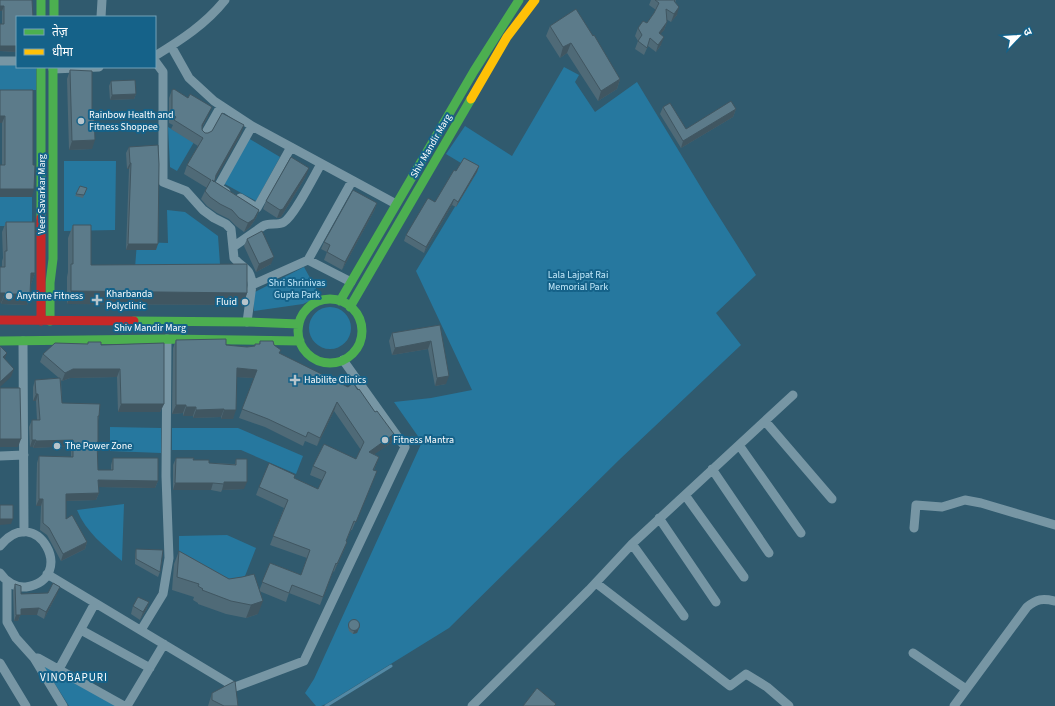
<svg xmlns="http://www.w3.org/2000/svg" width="1055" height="706" font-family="'Source Sans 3','Noto Sans Devanagari',sans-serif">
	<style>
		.green { fill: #26789f }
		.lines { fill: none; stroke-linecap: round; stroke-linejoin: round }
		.stream { stroke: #5389a5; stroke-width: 3 }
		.street { stroke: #7796a4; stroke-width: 9 }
		.fast { stroke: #4caf50; stroke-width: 9 }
		.slow { stroke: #ffc107; stroke-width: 9 }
		.jam { stroke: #c62828; stroke-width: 9 }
		.wall { fill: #4f6a77 }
		.shaded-wall { fill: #405661 }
		.building { fill: #5c7b8a; stroke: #405661 }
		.poi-dot { fill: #b7c5cc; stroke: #156289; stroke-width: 1.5 }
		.labels { text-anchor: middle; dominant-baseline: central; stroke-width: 4; stroke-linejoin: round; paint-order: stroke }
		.poi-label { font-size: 10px; fill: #fff; stroke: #156289; text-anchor: start }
		.street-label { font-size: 10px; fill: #fff; stroke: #156289 }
		.park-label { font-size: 10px; fill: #c3e9fb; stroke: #156289 }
		.neighbourhood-label { font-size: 11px; letter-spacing: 1px; fill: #fff; stroke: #156289 }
	</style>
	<rect width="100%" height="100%" fill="#305a6e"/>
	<path class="green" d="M17,62V67H36V90H0V63Z
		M564,67L579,75L575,82L595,112L637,82L711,204L756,275L716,313L741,345L619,460L449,628L326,704L321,706H316L305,693L314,679L422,442L394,402L431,398L472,390L416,271L476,172L446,154L465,126L512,156Z
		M168,127L194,142L177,171L170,167Z
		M248,138L280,157L256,201L223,183Z
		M64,161H116L115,230L64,231Z
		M0,197H32V226H0Z
		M167,210L185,212L218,236L220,264L135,268L137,242L168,243Z
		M304,267L320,296L303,304L254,311L253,293Z
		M309 328a21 21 0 1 1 42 0a21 21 0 1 1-42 0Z
		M110,427L161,428V453L110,451Z
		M172,428H238L303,456L296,474L241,450H172Z
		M124,504L122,561C104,546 86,532 77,510Z
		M227,535L256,548L245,576L224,584L179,556V536Z
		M41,662L118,706H69Z"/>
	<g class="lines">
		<path class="stream" d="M326,706L391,666"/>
		<path class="street" d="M101,17L102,0
			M171,46L189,78L214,101L252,126L396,204
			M155,56C181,40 206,24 225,0
			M0,61H17
			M155,61L163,72V182L186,191L203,210L214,218L226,224L231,229L234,258C243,269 251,267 252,285
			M53,69L99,67
			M204,136L221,106
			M226,192L218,187L252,126
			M240,198L257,208L291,147
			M233,247L263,226C269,222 278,226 284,222C294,216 314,176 321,164
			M308,260L351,282
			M247,322L252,285L308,260L352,181
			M23,341L24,532
			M765,421L832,499
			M739,445L801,533
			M0,456L24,455
			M712,469L769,553
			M685,495L744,577
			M659,518L716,602
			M914,528L916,505L942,507L965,500L981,503L1055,525
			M632,544L684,616
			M0,546C36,500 79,579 26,587C16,588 6,582 0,573
			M47,574L235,687L304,661L405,447L343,360
			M7,581V622L16,638L34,658L63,706
			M596,583L730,686L746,674L767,687L789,706
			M81,630L150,668
			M141,630L163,594L169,558L166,476L167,339
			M913,653L966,689
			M34,658H38L124,706
			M0,663L26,706
			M59,669L95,603
			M127,706L164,644
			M472,706L589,590L632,544L793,395
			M954,706L1027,607C1037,599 1042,598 1055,601"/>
		<path class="fast" d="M41,0V17
			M54,0V17
			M41,67V218
			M298 331a32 32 0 1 1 64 0a32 32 0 1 1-64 0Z
			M340,301L474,71L519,0
			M350,307L471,99
			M50,321V283L53,259V67
			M134,321L247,322L299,324
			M0,341L167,339L300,341"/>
		<path class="slow" d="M471,99L507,37L535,0"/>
		<path class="jam" d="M41,218V321
			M0,320L134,321"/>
	</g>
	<path class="wall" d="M0,0H32L17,52L0,51V24H2V11Z
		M651,0H676L675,3L677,15L671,22L666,19L667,22L664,30L660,34L661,45L656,52L648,46L644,55L635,49L638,41L635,36L638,28L647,23L654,13L656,10L649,5Z
		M550,26L620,79L617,89L598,101L567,53L560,58L546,36Z
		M70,70L92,112V149L69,150L67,79Z
		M111,81L136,94L134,99L110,100L109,86Z
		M0,90L32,197L2,165V123Z
		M172,90L208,116L202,128V130L205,133L241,134L215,179V182L259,210L256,218L250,227L244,232L236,226L229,219L217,213L207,206L201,199L205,191L207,188L184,174L187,165L198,146L171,129L173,125L169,123V98Z
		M663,107L686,129L736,109L733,117L681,148L660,114Z
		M129,147L156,250H126L129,169H127L126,153Z
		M479,166L477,172L456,207L452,205L424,253L404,241L406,235L435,202L456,171Z
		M306,176L281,217L277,218L263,209L266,201Z
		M76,194L84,195L83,198L75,196Z
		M377,203L374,211L342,270L324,260L327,252L321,249L324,242Z
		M6,222L35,273L31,284L30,294L27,305L1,304L2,261L3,258L2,232Z
		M73,225L91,265L247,293L243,305L67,304V277L68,272V238Z
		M247,239L271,264L256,272L244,246Z
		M440,325L446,384L435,386L428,349L392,355L389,341L392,333Z
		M176,340L247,347L254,346L255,344H259L260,341L274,345L279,353L375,412L394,434L391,443L374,454L379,457L374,470L377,471L352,530H351L346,541L347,542L344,550L334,572L333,571L320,605L289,593L286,602L259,591L270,563L301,575L307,558L270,545L284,508L256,495L259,487L294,478L318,489L322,480L310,475L313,466L356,459L361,450L334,411L317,446L305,441L303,446L265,427L239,418L254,378L237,377L233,419H221V417L193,418V416H183V413L172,414L173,348Z
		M88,342L101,345L164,404L160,412H118L117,377L70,378L62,381L61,380L62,403L99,416L98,421L97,445L98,470H111V465L113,458L158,481L155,488L99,487V493L96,500L66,501V519L87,542L85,549L61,561L47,535L40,530L41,506H36L37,463L39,456L71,457V446L33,448V447H30L29,427L32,420H37L36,401H33V387L35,380L59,378L40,362L43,354L88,344Z
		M176,458L209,463L235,464L236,459L244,489L222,490L221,492L211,490H173V465Z
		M136,549L160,572L158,577L135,564V554Z
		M179,551L229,579L242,577L258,614L246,618L226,614L198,604V603L193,600L194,597L172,590L174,564Z
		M15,584L21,594H57L44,619L37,615H20L18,621H14L13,591Z
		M149,602L146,610L140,620L131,614L133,606Z
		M349,624L360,626L357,633L353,634L349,631L348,627Z
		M212,693L238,706H208Z"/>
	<path class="shaded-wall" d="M0,6H4L2,11H0Z
		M679,7L677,15L671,22L674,14Z
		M667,22L664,30L656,40L659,33Z
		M664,37L661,45L656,52L658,45Z
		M571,43L567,53L560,58L563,47Z
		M0,46H17V52L0,51Z
		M620,79L617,89L598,101L601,91Z
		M136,94L134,99L110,100L112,95Z
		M212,107L208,116L199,133L202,125Z
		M736,109L733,117L681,148L683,141Z
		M0,116H5L2,123H0Z
		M244,125L241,134L214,182L216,175Z
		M95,140L92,149L69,150L72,141Z
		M130,163H131L129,169H127Z
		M479,166L477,172L456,207L458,202Z
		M309,168L306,176L281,217L277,218L280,210Z
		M0,189H34L32,197H0Z
		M454,199L452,205L424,253L426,247Z
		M377,203L374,211L342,270L345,262Z
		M259,210L256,218L250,227L244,232L248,223Z
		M128,244H158L156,250H126Z
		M274,257L271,264L256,272L259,264Z
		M31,273H35L31,284Z
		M71,291L247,293L243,305L67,304Z
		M0,293H5L1,303H0Z
		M5,294H30L27,305L1,304Z
		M431,341L428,349L392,355L395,348Z
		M7,353L4,361L3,357Z
		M237,368L257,370L254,378L234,377Z
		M14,369L11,377L0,387V382Z
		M73,369H120L117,377L70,378L62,381L65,373Z
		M449,376L446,384L435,386L437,378Z
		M36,394H38L36,401H33Z
		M337,402L334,411L317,446L320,438Z
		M121,404H164L160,412H118Z
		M176,405H186L183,413L172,414Z
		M186,407H196L193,416H183Z
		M224,409L221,417L193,418L196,410Z
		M224,410H236L233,419H221Z
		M394,434L391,443L366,460L369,452Z
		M0,439H21L18,447H0Z
		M32,440H36L33,447H30Z
		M73,440L71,446L33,448L36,441Z
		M379,457L376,465L370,478L373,470Z
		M98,480L158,481L155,488L96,487Z
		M224,482H247L244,489L222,490Z
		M175,483H213L211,490H173Z
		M99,493L96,500L63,501L66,494Z
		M39,499H43L41,506H36Z
		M0,519H13L11,524L0,525Z
		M87,542L85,549L61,561L63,554Z
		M347,542L344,550L334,572L337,564Z
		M60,587L57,594L44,619L46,612Z
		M263,601L258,614L246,618L251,605Z
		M149,602L146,610L140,620L143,612Z
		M39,608L37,615H20L18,621H14L16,615L21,609Z
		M360,626L357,633L353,634L354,631Z"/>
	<path class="building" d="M0,0H32L33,17H17V46H0V24H4V6H0Z
		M655,0H675L674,1L679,7L674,14L666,9L667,22L659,33L664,37L658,45L650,38L647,48L638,41L642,35L638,28L643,21L647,23L654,13L659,3Z
		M576,9L593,36L594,35L620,79L601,91L571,43L563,47L550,26Z
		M70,70L92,71V112H94L95,140L72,141Z
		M135,80L136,94L112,95L111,81Z
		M174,89L188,98L190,94L212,107L202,125V130L205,133H208L212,131L222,113L244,125L216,175L215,180L214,182L212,180L259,210L254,219L248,223L239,218L232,210L220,204L210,197L205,191L211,180L187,165L203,138L174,120L176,117L172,114V90Z
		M0,90H33V165H35L34,189H0V165H5V116H0Z
		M731,101L736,109L683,141L663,107L670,103L686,129Z
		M158,145L159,164L158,244H128L131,163H130L129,147Z
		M291,157L309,168L283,209L280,210L266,201Z
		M464,158L479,166L458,202L454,199L426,247L406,235L428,198L435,202L454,170L456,171Z
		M80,186L87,188L84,195L76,194Z
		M353,190L377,203L345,262L327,252L330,245L324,242Z
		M6,222H35V273H31L30,294H5V293H0V267H5V251H7Z
		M73,225H91V265L247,264V293L71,291V264H73Z
		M262,231L274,257L259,264L247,239Z
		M440,325L449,376L437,378L431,341L395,348L392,333Z
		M226,339V345L247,347L255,346V344H260V341H273L274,345L281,350L279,353L348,387L353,383L358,390L359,389L375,412L377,411L394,434L369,452L379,457L373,470L377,471L356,522L354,521L346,541L347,542L337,564L336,563L323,597L292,585L289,593L262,582L270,563L301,575L310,550L273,536L288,500L259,487L269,463L295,475L294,478L318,489L326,472L313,466L324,444L356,459L364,442L337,402L320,438L308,432L306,437L268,419L242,409L257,370L237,368L236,410H224V409L196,410V407H186V405H176V340Z
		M88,342H101V345L164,343V404H121L120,369H73L65,373L43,354L55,343L88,344Z
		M0,346L7,353L3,357L14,369L0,382Z
		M60,378L62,403L100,404L99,416H98V442H97L98,470H113V458H158V481L98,480L99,493L66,494V519L72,515L87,542L63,554L49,528L43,523V499H39V456L73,457V440L36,441V440H32V420H40L38,394H36L35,380Z
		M0,388H20L21,439H0Z
		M176,458H194L193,460H209V463L236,465V459H247V482H224V484L213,483H175Z
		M0,505H13V519H0Z
		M136,549L163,550L160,572L136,559Z
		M179,551L229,579L242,577L254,574L263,601L251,605L231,601L202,590L203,589L198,586L199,584L177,577Z
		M53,583L60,587L46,612L39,608L21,609V615H16L15,584L21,586V594L48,593Z
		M138,597L149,602L143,612L133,606Z
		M348.5 625a5.5 5.5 0 1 1 11 0a5.5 5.5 0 1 1-11 0Z
		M235,681L238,706H224L212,700V693Z
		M537,688L556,704L554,706H523Z"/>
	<g class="poi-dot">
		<circle cx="81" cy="121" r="4"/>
		<circle cx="9" cy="296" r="4"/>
		<path d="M95 294h4v4h4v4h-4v4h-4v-4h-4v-4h4z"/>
		<circle cx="245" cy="302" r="4"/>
		<path d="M293 374h4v4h4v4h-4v4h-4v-4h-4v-4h4z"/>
		<circle cx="385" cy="440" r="4"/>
		<circle cx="57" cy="446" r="4"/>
	</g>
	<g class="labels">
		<g class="poi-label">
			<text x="89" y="115">Rainbow Health and<tspan x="89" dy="12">Fitness Shoppee</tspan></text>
			<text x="106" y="294">Kharbanda<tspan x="106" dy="12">Polyclinic</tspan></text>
			<text x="17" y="296">Anytime Fitness</text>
			<text x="237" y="302" text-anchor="end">Fluid</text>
			<text x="304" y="380">Habilite Clinics</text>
			<text x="393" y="440">Fitness Mantra</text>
			<text x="65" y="446">The Power Zone</text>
		</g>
		<g class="street-label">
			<text transform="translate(431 146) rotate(-60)">Shiv Mandir Marg</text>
			<text transform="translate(42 194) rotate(-90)">Veer Savarkar Marg</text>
			<text x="150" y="328">Shiv Mandir Marg</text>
		</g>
		<g class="park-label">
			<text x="578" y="275">Lala Lajpat Rai<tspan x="578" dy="12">Memorial Park</tspan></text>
			<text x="297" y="283">Shri Shrinivas<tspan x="297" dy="12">Gupta Park</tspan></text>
		</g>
		<g class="neighbourhood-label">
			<text x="74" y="677">VINOBAPURI</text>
		</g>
	</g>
	<rect x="16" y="16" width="140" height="52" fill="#156289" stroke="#73a1b8"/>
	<rect x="24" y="29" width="20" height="6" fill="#4caf50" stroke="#73a1b8"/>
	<text x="52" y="36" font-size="12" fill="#ffffff">तेज़</text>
	<rect x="24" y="49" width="20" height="6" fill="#ffc107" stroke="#73a1b8"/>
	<text x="52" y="56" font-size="12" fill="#ffffff">धीमा</text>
	<g transform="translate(1019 36) rotate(65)" stroke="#156289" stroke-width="3" paint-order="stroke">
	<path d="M0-3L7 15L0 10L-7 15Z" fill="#ffffff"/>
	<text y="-6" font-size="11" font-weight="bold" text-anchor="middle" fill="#ffffff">उ</text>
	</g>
</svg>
